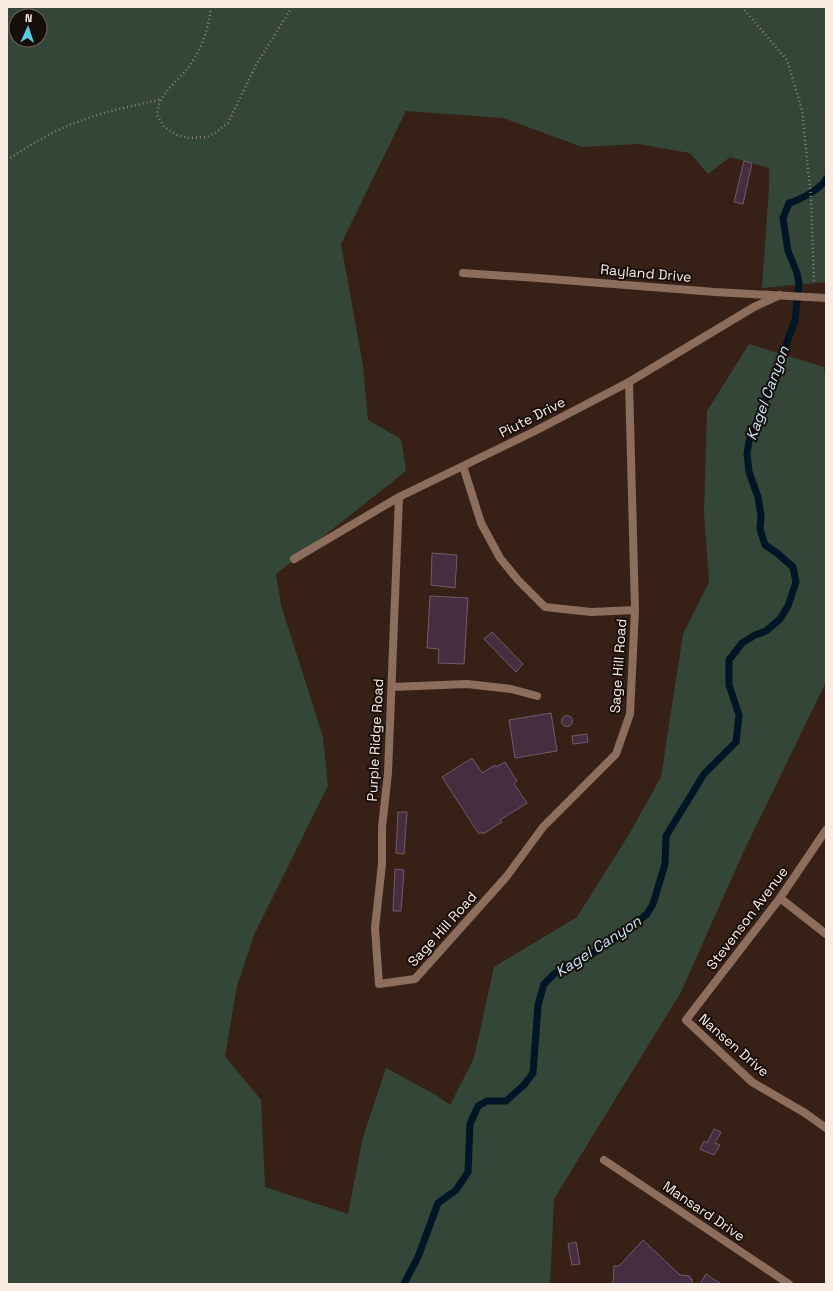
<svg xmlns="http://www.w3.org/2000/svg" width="833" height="1291" font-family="'Space Grotesk',sans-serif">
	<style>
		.green { fill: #334637; fill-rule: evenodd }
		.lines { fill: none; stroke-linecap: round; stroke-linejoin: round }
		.stream { stroke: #001526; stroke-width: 7 }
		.building { fill: #462e40; stroke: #715a6a }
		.path { stroke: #927f75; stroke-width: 2.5; stroke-dasharray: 1 3; stroke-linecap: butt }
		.street { stroke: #8d6e5c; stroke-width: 8 }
		.labels { text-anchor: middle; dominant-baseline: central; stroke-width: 4; stroke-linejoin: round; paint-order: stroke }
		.street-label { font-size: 14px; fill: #faebe3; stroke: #180e09 }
		.water-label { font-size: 15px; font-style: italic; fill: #c7e6fd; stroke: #180e09 }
	</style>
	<rect width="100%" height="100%" fill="#372116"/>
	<path class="green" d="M7,7H826V282L762,288L769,188V168L730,157L708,174L690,153L638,144L582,147L503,118L406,111L341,244L363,365L368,420L401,439L406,471L276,574L281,605L323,737L328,786L254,935L237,986L225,1056L261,1100L265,1187L348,1214L363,1137L386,1068L436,1095L450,1105L474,1058L494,967L577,917L631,831L661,777L683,634L709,582L704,513L707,411L749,344L824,367L826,386V682L743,853L681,992L554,1199L550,1284H7ZM16,16H40V40H16Z"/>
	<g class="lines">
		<path class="stream" d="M404,1284L418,1257L438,1203L456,1190L468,1172L470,1124L478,1106L487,1101H506L524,1085L533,1073L538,1005L544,984L554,974L564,967L589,956L621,935L647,914L653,904L665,864L666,836L704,774L736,742L739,715L729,685V660L742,643L755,635L766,631L780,619L788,606L796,582L793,567L777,553L765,545L760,529L761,516L758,497L749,472L747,454L749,441L777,370L795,320L799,284L797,273L788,251L783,218L789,203C800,200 821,189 826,179"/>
	</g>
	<path class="building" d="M744,161L752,163L743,204L734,202Z
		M432,553L457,555L455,588L431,585Z
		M430,596L468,598L464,664L438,663L439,649L427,648Z
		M492,632L523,664L516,672L484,639Z
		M551,713L557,751L515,758L509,720Z
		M561.5 721a5.5 5.5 0 1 1 11 0a5.5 5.5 0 1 1-11 0Z
		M587,734L588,742L573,744L572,736Z
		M472,758L482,773L495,765L496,767L505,762L517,781L514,784L527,803L500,820L502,822L483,834L482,832L479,834L442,777Z
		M398,812H407L404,854L396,853Z
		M395,869L404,870L401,911H393Z
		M714,1129L721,1132L715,1143L720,1145L714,1155L700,1149L704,1141L707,1143Z
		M643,1240L680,1275L690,1276V1279H692V1284H613L614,1266H619Z
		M576,1242L580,1264L572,1265L568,1244Z
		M706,1274L721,1284H700Z"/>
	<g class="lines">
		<path class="path" d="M211,7C209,26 203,46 192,62C184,75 171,84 162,98C159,102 158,109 157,115L164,127L177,135L189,138L207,137L215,133L228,123L256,65L292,7
			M742,7L787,60L802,110L811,197L814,281
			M7,160C30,145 54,130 80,121C106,111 134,106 161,99"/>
		<path class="street" d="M463,273L537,278L715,292L826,298
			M463,466L481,523L500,558L518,580L545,607L591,612L635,610
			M399,497L388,773L382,827V864L375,928L379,984L415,979L507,876L543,827L616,754L630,714L635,610L629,382
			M294,559L399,497L535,431L629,382L754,307L780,295
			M392,687L467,684L511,689L537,696
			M826,830L780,898L686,1020L752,1082L805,1113L826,1128
			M780,898L826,934
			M604,1160L789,1284"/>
	</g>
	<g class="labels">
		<g class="street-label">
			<text transform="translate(646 273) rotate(5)">Rayland Drive</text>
			<text transform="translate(532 417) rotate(-27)">Piute Drive</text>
			<text transform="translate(618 666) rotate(-86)">Sage Hill Road</text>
			<text transform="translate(375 740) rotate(-87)">Purple Ridge Road</text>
			<text transform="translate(747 918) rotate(-53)">Stevenson Avenue</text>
			<text transform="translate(442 929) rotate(-48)">Sage Hill Road</text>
			<text transform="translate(734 1045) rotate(41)">Nansen Drive</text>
			<text transform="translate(704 1211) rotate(34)">Mansard Drive</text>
		</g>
		<g class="water-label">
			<text transform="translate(767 393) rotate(-70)">Kagel Canyon</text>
			<text transform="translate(598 946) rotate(-33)">Kagel Canyon</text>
		</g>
	</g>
	<rect width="833" height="1291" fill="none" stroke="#faebe3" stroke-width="16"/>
	<g transform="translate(28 28) rotate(3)"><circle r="19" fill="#180e09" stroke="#726660"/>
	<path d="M0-3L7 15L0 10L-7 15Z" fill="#56c9e1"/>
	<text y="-6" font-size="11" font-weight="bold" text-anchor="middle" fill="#faebe3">N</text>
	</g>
</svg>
